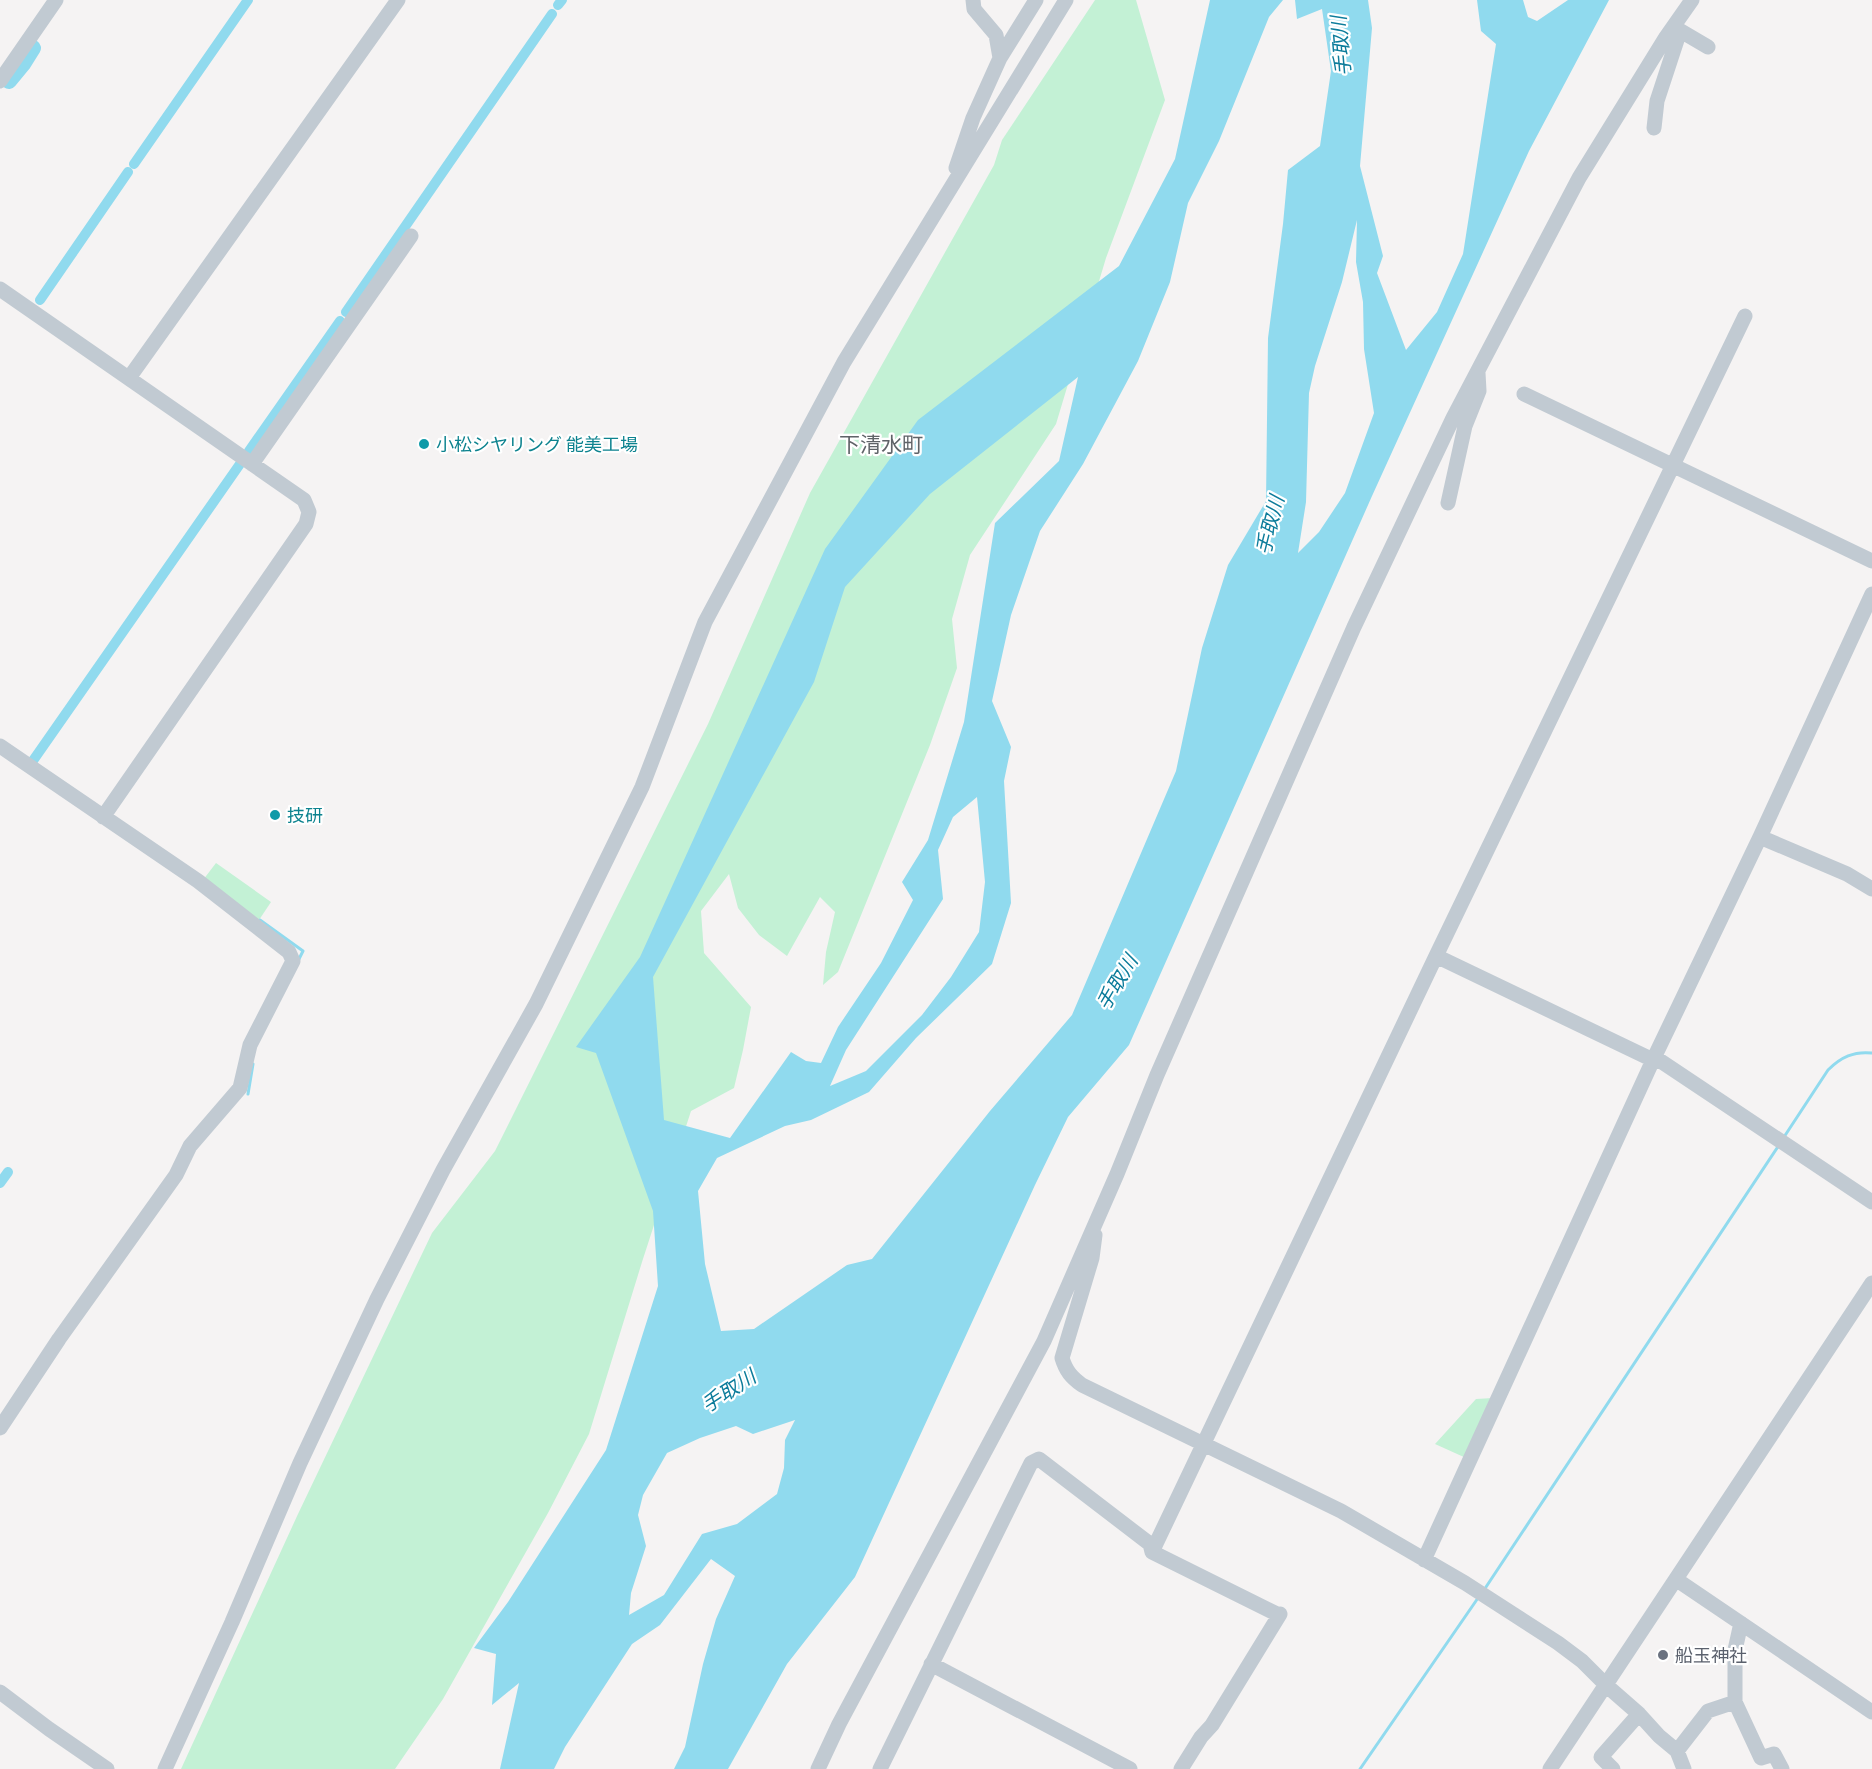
<svg xmlns="http://www.w3.org/2000/svg" width="1872" height="1769" font-family="'Exo 2','Noto Sans JP',sans-serif">
	<style>
		.green { fill: #c3f1d5 }
		.water { fill: #90daee; fill-rule: evenodd }
		.lines { fill: none; stroke-linecap: round; stroke-linejoin: round }
		.stream { stroke: #90daee; stroke-width: 3 }
		.canal { stroke: #90daee; stroke-width: 10 }
		.river { stroke: #90daee; stroke-width: 16 }
		.minor { stroke: #c1cad2; stroke-width: 15 }
		.culture-dot { fill: #0f9aa8; stroke: #fff; stroke-width: 2 }
		.worship-dot { fill: #6b7280; stroke: #fff; stroke-width: 2 }
		.labels { text-anchor: middle; dominant-baseline: central; stroke-width: 4.5; stroke-linejoin: round; paint-order: stroke }
		.culture-label { font-size: 18px; fill: #0d838f; stroke: #fff; text-anchor: start }
		.worship-label { font-size: 18px; fill: #5b616d; stroke: #fff; text-anchor: start }
		.water-label { font-size: 20px; font-style: italic; fill: #0c7c9b; stroke: #fff }
		.quarter-label { font-size: 21px; fill: #5f6368; stroke: #fff }
	</style>
	<rect width="100%" height="100%" fill="#f5f3f3"/>
	<path class="green" d="M1095,0H1136L1165,100L1106,258L1056,424L970,555L952,619L957,668L930,745L838,972L823,985L826,952L835,912L820,897L787,956L759,935L738,908L729,874L701,911L704,953L751,1007L743,1050L734,1088L691,1111L642,1262L589,1434L548,1513L443,1699L395,1769H181L298,1514L432,1233L495,1151L708,724L810,493L994,165L1002,140Z
		M216,863L271,902L259,920L203,880Z
		M1493,1398L1466,1458L1435,1444L1476,1399Z"/>
	<path class="water" d="M1210,0H1283L1269,17L1219,141L1188,203L1170,282L1138,361L1083,464L1040,531L1011,615L992,701L1011,747L1004,781L1011,903L992,964L916,1038L869,1092L811,1120L785,1126L717,1158L698,1191L705,1264L721,1331L754,1329L847,1265L872,1259L990,1111L1072,1015L1176,771L1202,648L1228,565L1266,501L1268,338L1283,224L1288,170L1320,146L1331,71L1322,9L1297,19L1295,0H1368L1372,28L1360,166L1383,256L1377,273L1406,350L1437,312L1463,254L1496,44L1481,31L1477,0H1523L1528,17L1537,21L1568,0H1609L1529,151L1372,496L1129,1045L1068,1117L1035,1185L855,1577L787,1664L728,1769H674L685,1747L703,1664L716,1619L735,1576L711,1559L660,1625L632,1644L565,1747L554,1769H500L519,1683L492,1705L496,1654L474,1648L508,1602L606,1450L658,1286L653,1211L596,1053L576,1047L640,957L825,549L918,420L1119,266L1175,159ZM1357,220L1356,262L1363,302L1364,349L1374,413L1345,493L1319,532L1298,553L1306,502L1309,393L1315,366L1342,282ZM1078,377L1059,461L995,523L964,722L928,840L902,882L913,900L881,963L838,1027L821,1063L806,1061L791,1052L730,1138L664,1120L653,977L814,682L845,587L930,494ZM977,797L985,882L979,932L951,977L922,1015L866,1071L830,1086L846,1050L943,899L938,850L953,817ZM795,1420L785,1440L784,1468L777,1494L737,1524L702,1534L664,1595L629,1615L631,1593L646,1546L638,1515L643,1495L667,1453L700,1438L736,1426L753,1434Z"/>
	<g class="lines">
		<path class="stream" d="M260,920L303,951L299,959
			M248,1094L253,1064
			M1784,1137L1828,1070C1841,1057 1854,1051 1872,1053
			M1484,1590L1779,1145
			M1360,1769L1478,1598"/>
		<path class="canal" d="M558,5L562,0
			M134,164L248,0
			M40,300L128,172
			M346,312L552,14
			M249,451L340,321
			M32,762L240,464
			M0,1183L8,1172"/>
		<path class="river" d="M9,81L23,64L33,48"/>
		<path class="minor" d="M1674,27L1708,47
			M1000,58L1036,0
			M0,81L56,0
			M1654,128L1657,101L1680,31
			M956,168L973,118L1000,58L996,35L974,9L973,0
			M0,289L304,500L309,512L306,524L103,817
			M129,378L398,0
			M1524,394L1872,561
			M252,464L411,236
			M1448,503L1465,426L1479,391L1478,373
			M0,746L198,881L289,952L293,961L250,1045L240,1088L190,1146L176,1175L59,1339L0,1428
			M1760,837L1847,874L1872,889
			M1436,956L1653,1060H1659L1872,1202
			M1095,1235L1092,1258L1062,1358C1066,1371 1071,1377 1082,1385L1341,1511L1465,1583L1558,1643L1582,1661L1607,1686L1639,1714L1659,1736L1677,1751L1684,1769
			M1152,1552L1436,956L1745,316
			M1424,1560L1653,1060L1760,837L1872,594
			M1677,1580L1872,1712
			M1741,1623L1735,1650V1702L1761,1758L1774,1754L1782,1769
			M931,1664L1130,1769
			M0,1692L49,1729L107,1769
			M1677,1751L1708,1711L1735,1702
			M165,1769L232,1622L300,1463L377,1299L443,1170L536,1004L642,787L705,622L844,362L1066,0
			M818,1769L839,1724L1044,1341L1117,1174L1157,1075L1354,627L1453,418L1579,178L1666,37L1692,0
			M880,1769L1031,1463L1039,1459L1150,1544L1152,1552L1279,1615
			M1181,1769L1201,1737L1212,1725L1280,1614
			M1550,1769L1872,1283
			M1613,1769L1601,1757L1639,1714"/>
	</g>
	<g class="culture-dot">
		<circle cx="424" cy="444" r="6"/>
		<circle cx="275" cy="815" r="6"/>
	</g>
	<circle class="worship-dot" cx="1663" cy="1655" r="6"/>
	<g class="labels">
		<g class="culture-label">
			<text x="436" y="444">小松シヤリング 能美工場</text>
			<text x="287" y="815">技研</text>
		</g>
		<g class="worship-label">
			<text x="1675" y="1655">船玉神社</text>
		</g>
		<g class="water-label">
			<text transform="translate(1340 46) rotate(-95)">手取川</text>
			<text transform="translate(1269 525) rotate(-76)">手取川</text>
			<text transform="translate(1116 982) rotate(-59)">手取川</text>
			<text transform="translate(728 1390) rotate(-33)">手取川</text>
		</g>
		<g class="quarter-label">
			<text x="881" y="443">下清水町</text>
		</g>
	</g>
</svg>
